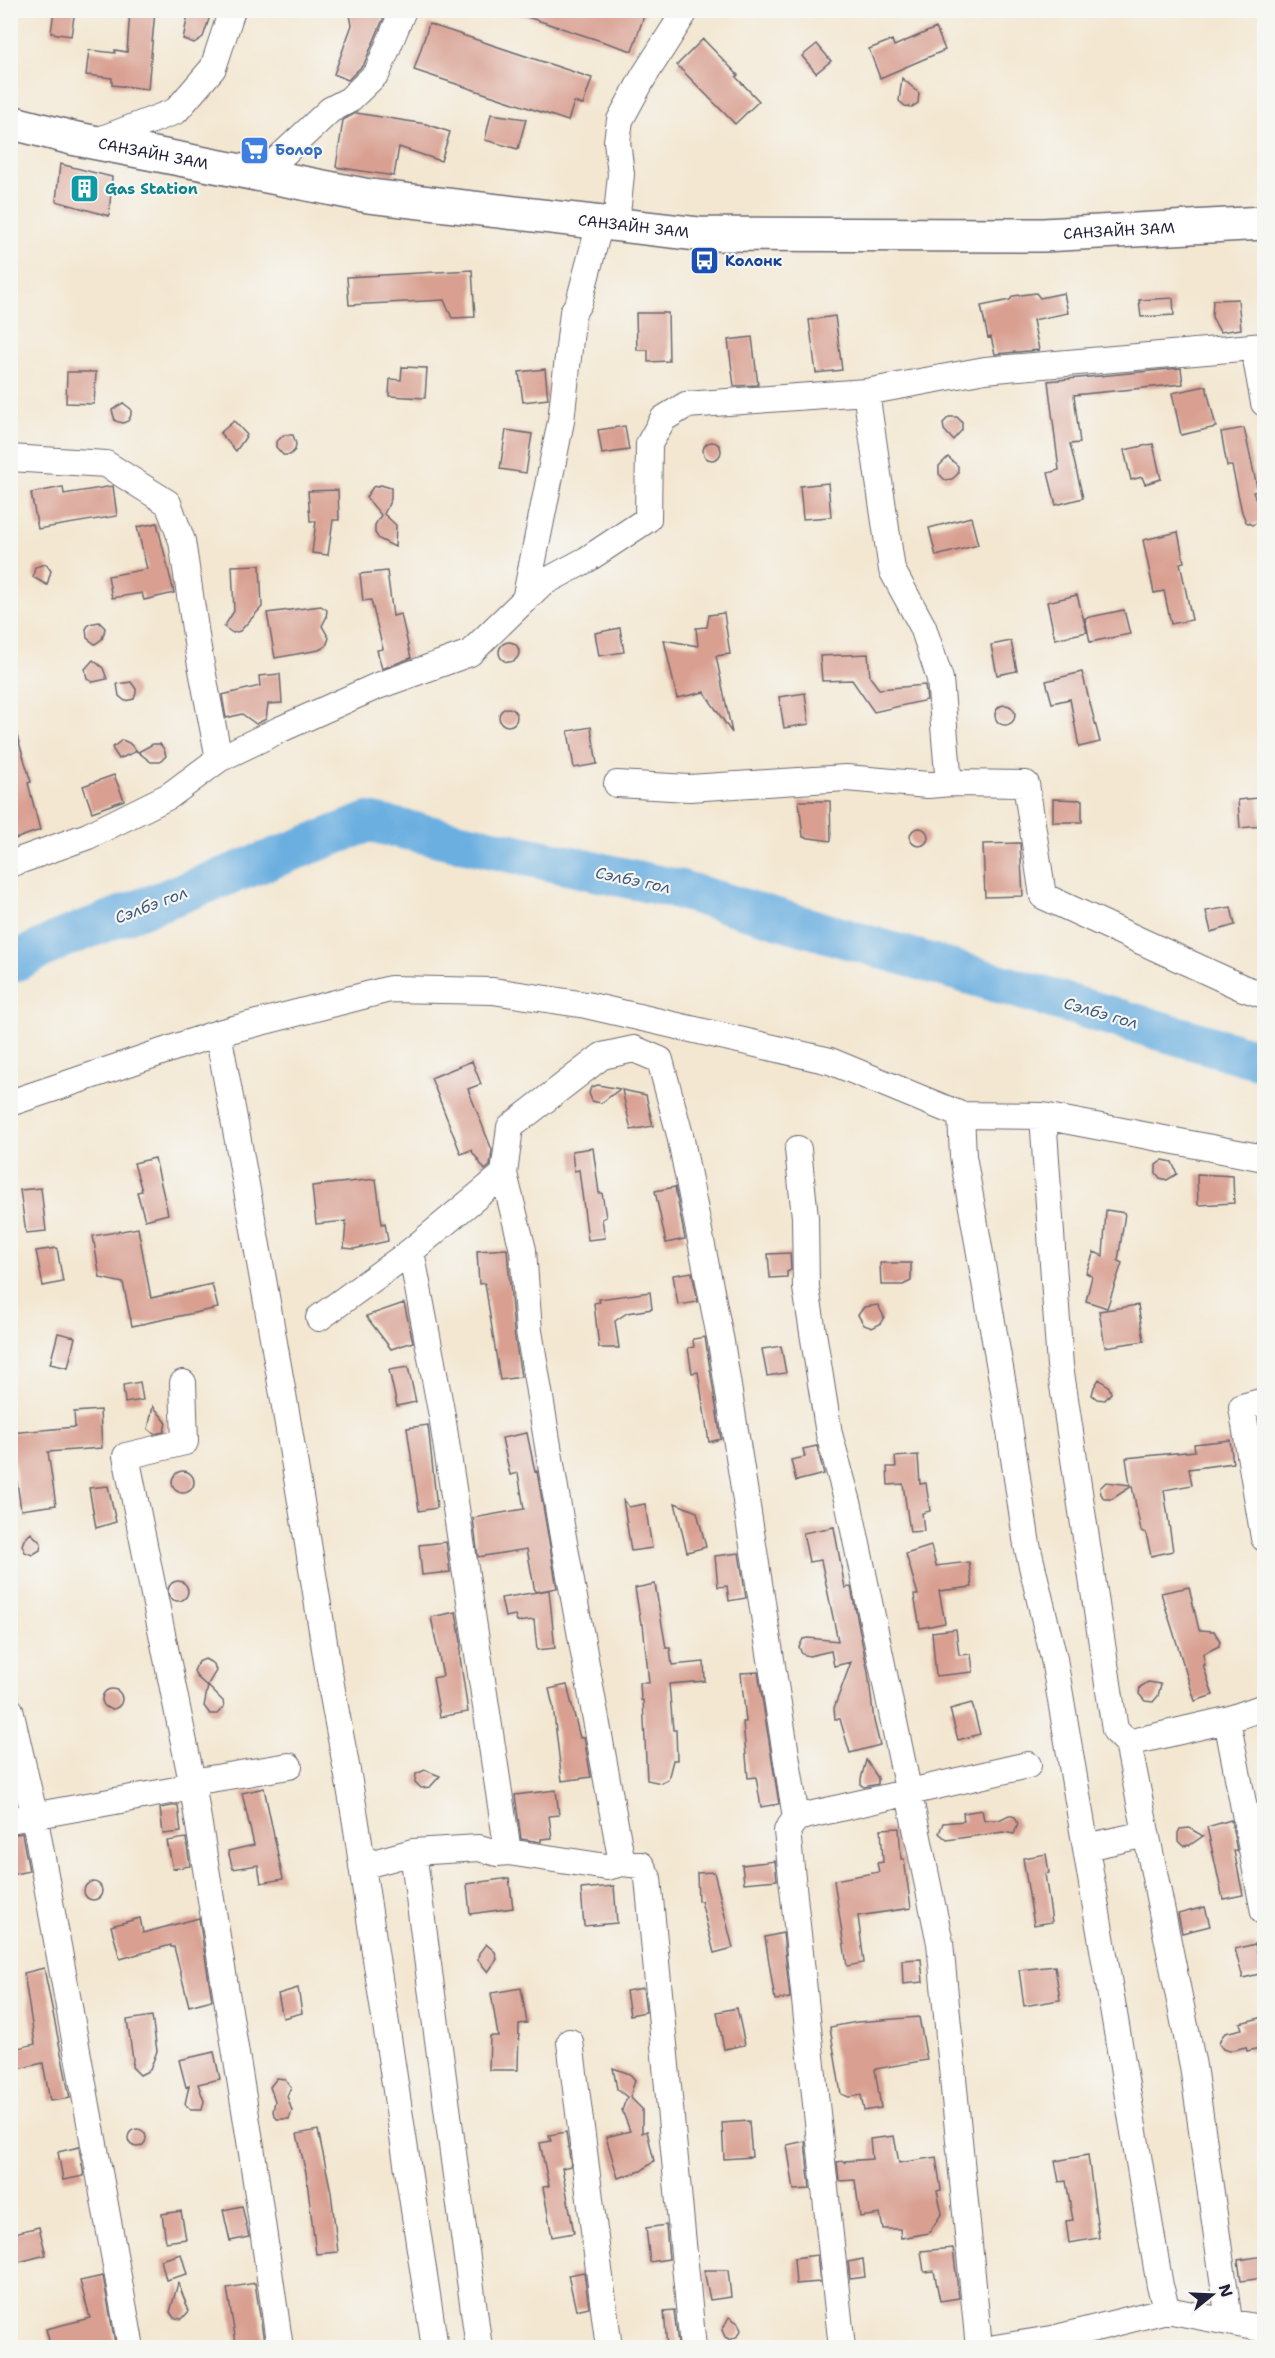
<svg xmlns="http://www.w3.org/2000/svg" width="1275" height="2358" font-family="'Shantell Sans',sans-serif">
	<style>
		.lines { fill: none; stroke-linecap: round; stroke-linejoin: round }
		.river { stroke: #6aafe0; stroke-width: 40 }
		.building { fill: #d9a092 }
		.minor-casing { stroke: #6b6770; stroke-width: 28 }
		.secondary-casing { stroke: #6b6770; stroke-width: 36 }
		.minor { stroke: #fff; stroke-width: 26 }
		.secondary { stroke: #fff; stroke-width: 33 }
		.labels { text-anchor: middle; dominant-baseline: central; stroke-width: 4.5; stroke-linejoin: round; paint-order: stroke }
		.shop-label { font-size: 15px; font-weight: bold; fill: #366cbe; stroke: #f6f6f2; text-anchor: start }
		.street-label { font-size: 15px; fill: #22223b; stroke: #f6f6f2 }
		.culture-label { font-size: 15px; font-weight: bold; fill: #0d838f; stroke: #f6f6f2; text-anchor: start }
		.transit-label { font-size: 15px; font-weight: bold; fill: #164399; stroke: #f6f6f2; text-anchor: start }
		.water-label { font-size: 16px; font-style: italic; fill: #3f5a7d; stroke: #f6f6f2 }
	</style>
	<rect width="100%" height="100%" fill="#f6f6f2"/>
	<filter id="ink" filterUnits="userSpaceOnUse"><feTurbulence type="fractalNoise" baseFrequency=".0167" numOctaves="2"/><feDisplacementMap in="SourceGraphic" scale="12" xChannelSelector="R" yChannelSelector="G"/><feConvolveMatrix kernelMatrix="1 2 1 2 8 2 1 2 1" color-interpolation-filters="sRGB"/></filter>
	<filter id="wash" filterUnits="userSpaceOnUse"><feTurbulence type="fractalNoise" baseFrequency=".008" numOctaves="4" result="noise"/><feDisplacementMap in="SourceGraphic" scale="24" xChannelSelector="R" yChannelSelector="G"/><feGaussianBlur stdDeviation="1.35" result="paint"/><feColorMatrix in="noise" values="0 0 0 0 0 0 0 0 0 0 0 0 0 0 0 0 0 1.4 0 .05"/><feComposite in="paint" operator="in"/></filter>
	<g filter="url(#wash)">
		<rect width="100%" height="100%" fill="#f3e7d1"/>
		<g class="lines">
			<path class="river" d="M10,964L61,939L369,822L677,889L1264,1061"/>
		</g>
		<g id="blocks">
			<path class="building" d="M54,10H75L71,36L51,33Z
				M130,10H155L148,89L112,85V78L86,75L89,50L115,53V50L127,52Z
				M189,10H212L203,37L194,43L183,39Z
				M349,10H387L364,64L348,80L334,74L352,25Z
				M519,10H646L632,51L518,14Z
				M429,24L592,78L583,105L574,102L568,121L414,70Z
				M936,28L945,50L880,78L869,49L892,40L894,46Z
				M703,39L738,75L736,77L759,101L735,124L677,65Z
				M817,44L831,61L816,73L802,56Z
				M902,78L919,93L918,103L912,107L905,106L899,101Z
				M356,113L426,124L450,132L441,161L399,147L394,176L336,167L343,120Z
				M491,114L526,119L518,149L485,140Z
				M60,164L112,177L109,216L56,201Z
				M472,270L475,317L452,318L444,300L349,305L347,277Z
				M1036,293L1040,298L1064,293L1068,313L1033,320L1039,350L995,354L991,337L988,338L981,306L1010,300L1013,296Z
				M1173,298L1174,315L1141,317L1139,300Z
				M1238,299L1241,329L1220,332L1212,317L1213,300Z
				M636,313H668L669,361L648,362V350H637Z
				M835,316L842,370L816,373L809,320Z
				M752,337L758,385L734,386L728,340Z
				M402,367L427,368L425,398L389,396L390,379L401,380Z
				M1181,368L1183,384L1074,395L1080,443L1070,444L1083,498L1056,505L1048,473L1059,470L1048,381Z
				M545,369L548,399L523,402L519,372Z
				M67,372H96L94,404L66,403Z
				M1206,386L1216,427L1181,435L1172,393Z
				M123,403L131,409V415L128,421L123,423L115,421L112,410Z
				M949,417H957L962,422V430L953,440L944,430L943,423Z
				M234,421L247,435L236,451L220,433Z
				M625,426L629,450L602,454L598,430Z
				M1244,428L1258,491L1253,492L1262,516L1259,522L1252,525L1246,522L1242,512L1232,466H1227L1221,432Z
				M506,430L532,434L526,473L500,469Z
				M284,435H293L296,444L295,450L290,455H283L276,447V442Z
				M703 451a9 9 0 1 1 18 0a9 9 0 1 1-18 0Z
				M1153,444L1161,479L1145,484L1142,477L1131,480L1124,450Z
				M948,457L958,466V474L952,479L945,480L939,474V466Z
				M828,483L831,517L803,519L800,486Z
				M381,485L391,488V499L384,514L396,525L395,547L379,539L375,533V525L381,515L366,497L373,487Z
				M113,486L117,516L38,529L31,493L63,487L64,494Z
				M338,490L339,520H333L328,555L312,553L316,521H310L308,491Z
				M971,517L978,545L936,556L929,528Z
				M157,523L174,593L144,600L142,593L112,598L108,576L147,569L137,527Z
				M1178,532L1184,562L1180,563L1192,620L1171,624L1164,591L1154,593L1143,540Z
				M46,564L51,571L47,585L33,577L35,567Z
				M260,565L262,607L240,631L233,633L224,627L234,611L232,566Z
				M387,571L393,616L401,614L411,658L382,669L377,650L383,649L371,600L363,601L360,574Z
				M1077,595L1087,632L1055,639L1047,602Z
				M321,606L327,610L326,618L322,626L329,638L326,646L319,650L275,658L267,613Z
				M1124,610L1130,634L1090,642L1085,618Z
				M724,613L730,654L716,656L732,733L704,692L677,698L664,640L698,646L696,628L707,627L709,615Z
				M99,622L105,628L104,633L102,639L95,644L87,638L86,629L89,624Z
				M620,628L624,652L599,656L595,633Z
				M1011,641L1017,671L997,675L991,645Z
				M499 652a10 10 0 1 1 20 0a10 10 0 1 1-20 0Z
				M868,654L870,677L879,689L925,685L927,700L874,712L852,680L822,681L820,656Z
				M93,660L103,668L107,679L93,682L87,679L85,669Z
				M1082,672L1100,742L1079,747L1070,699L1052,703L1046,681Z
				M280,674L282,703L268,704L266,719L256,724L242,714L226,718L222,695L260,686L259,676Z
				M131,682L136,689V693L134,699L125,701L119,696L117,684Z
				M805,693L809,724L784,728L779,697Z
				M995 715a10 10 0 1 1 20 0a10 10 0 1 1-20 0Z
				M499 717a9 9 0 1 1 18 0a9 9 0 1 1-18 0Z
				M591,727L597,764L574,768L568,731Z
				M15,729L31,782L28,783L40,830L15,839L10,827V730Z
				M122,740L129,743L137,751L119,759L112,748Z
				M153,744H160L164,749L166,756L160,762H151L138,752Z
				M114,775L124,800L92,812L83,786Z
				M1258,798L1261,826L1240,828L1238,800Z
				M1053,799L1082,800V822H1053Z
				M799,801H830L831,841L803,837Z
				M910 837a9 9 0 1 1 18 0a9 9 0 1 1-18 0Z
				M1020,843L1023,896L985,897L983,844Z
				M1231,907L1235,925L1211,932L1206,911Z
				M472,1061L481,1084L468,1089L492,1150L490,1166L485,1170L471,1150L461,1154L431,1078Z
				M598,1085L620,1089L601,1103L596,1102L592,1101L589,1093L591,1087Z
				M622,1090L646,1095L653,1126L631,1130Z
				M593,1148L599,1193H602L606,1217L602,1219L605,1238L588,1240L579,1170L574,1171L572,1151Z
				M155,1158L168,1214L145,1220L137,1192L142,1191L134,1163Z
				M1163,1160L1172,1162L1177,1174L1167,1180L1160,1178L1156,1173V1165Z
				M1197,1174L1233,1176L1234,1203L1198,1205Z
				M376,1179L382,1224L385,1223L388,1241L354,1249L344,1248L346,1221L316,1224L312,1186Z
				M675,1187L685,1239L666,1243L655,1191Z
				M41,1188L46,1231L26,1233L20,1190Z
				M1106,1210L1125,1213L1118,1261L1122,1263L1107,1308L1086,1301L1092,1276L1086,1273L1094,1252L1103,1256Z
				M138,1228L151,1298L212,1284L218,1308L132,1326L123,1283L100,1278L93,1236Z
				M57,1248L63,1282L43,1286L36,1251Z
				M507,1249L514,1332L521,1377L500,1380L485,1283L479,1284L477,1251Z
				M790,1253L791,1270L787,1272V1277L770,1278L768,1254Z
				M880,1263H911V1281L903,1285H881Z
				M692,1272L698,1302L678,1305L673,1275Z
				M650,1292L652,1309L627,1313L615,1321L619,1348H599L594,1303L600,1302L599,1299Z
				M404,1303L413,1342L391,1349L366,1316Z
				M878,1305L884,1317L880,1324L872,1328L864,1325L858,1315L864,1307Z
				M1138,1305L1144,1341L1105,1347L1099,1311Z
				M58,1333L75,1337L68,1368L50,1364Z
				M705,1337L721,1439L709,1442L698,1372L692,1373L688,1348L694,1347L693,1339Z
				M781,1346L786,1373L767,1376L762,1349Z
				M408,1367L416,1402L397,1406L389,1370Z
				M1099,1379L1109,1387L1111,1393L1105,1400L1097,1399L1092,1395L1094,1387Z
				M140,1382L143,1400L125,1403L123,1385Z
				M153,1406L166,1422L164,1432L154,1434L148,1429Z
				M100,1410L102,1448L48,1452L56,1505L21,1510L10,1433L75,1427L74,1412Z
				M428,1425L437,1508L419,1511L407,1428Z
				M527,1433L535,1472L537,1471L557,1588L535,1592L527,1549L478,1557L473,1518L524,1509L518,1473L510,1475L502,1438Z
				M1230,1440L1233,1463L1189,1469L1192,1485L1164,1490L1173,1551L1151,1556L1146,1533L1141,1531L1132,1486L1112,1499H1104L1101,1494L1100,1488L1106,1482L1130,1485L1126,1458L1195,1451L1194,1444Z
				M817,1446L824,1474L796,1481L791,1460L805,1457L803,1449Z
				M918,1455L920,1484L926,1483L930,1511L922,1513L924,1531L910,1532L903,1484L888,1485L887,1467H896L895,1457Z
				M172 1482a11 11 0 1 1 22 0a11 11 0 1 1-22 0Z
				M108,1486L116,1522L96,1528L89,1488Z
				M623,1499L629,1507L645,1504L652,1548L631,1551Z
				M675,1503L697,1512L706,1547L687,1552Z
				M834,1527L845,1588L851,1587L868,1672L874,1721L880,1745L850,1753L840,1719H835L834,1708L851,1662L834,1666L831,1651L809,1656L802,1654L799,1647L803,1639L808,1638L838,1641L821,1560L809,1562L803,1533Z
				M31,1533L41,1543L40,1550L32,1555L25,1552L22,1545L24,1540Z
				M446,1542L450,1572L422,1575L419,1545Z
				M931,1546L936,1566L969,1562L972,1587L939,1591L945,1623L920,1628L914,1595H918L906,1554Z
				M739,1553L746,1598L729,1601L727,1586L718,1587L715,1556Z
				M168 1591a10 10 0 1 1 20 0a10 10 0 1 1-20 0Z
				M655,1584L666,1648H670L672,1665L704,1662L705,1681L669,1684L673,1730H676L677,1760H673L668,1780L661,1783L647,1780L643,1700H641L640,1683H649L643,1624H641L635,1588Z
				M1189,1587L1199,1630L1214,1631L1220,1641L1219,1646L1203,1654L1205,1665H1203L1213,1695L1195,1701L1161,1593Z
				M549,1590L555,1648L537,1650L534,1620L517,1622L515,1615L505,1617L501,1598Z
				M456,1612L461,1642L460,1657L468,1712L440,1717L433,1678L443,1676L431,1617Z
				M956,1629L959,1655L971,1654L973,1672L936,1676L932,1632Z
				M205,1659L214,1664L216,1671L207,1686L197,1677L194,1671L198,1662Z
				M758,1672L779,1804L761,1807L756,1777L748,1778L743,1722H746L741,1673Z
				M1148,1682L1161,1684L1158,1696L1153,1702L1145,1701L1139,1694L1140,1687Z
				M567,1685L580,1738L584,1737L591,1777L562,1781L553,1706L549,1689Z
				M208,1686L223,1701L224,1707L217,1714H210L204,1706Z
				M102 1699a10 10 0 1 1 20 0a10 10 0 1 1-20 0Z
				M972,1703L980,1734L958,1740L950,1709Z
				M866,1760L878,1778V1784L864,1787L861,1785V1779Z
				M425,1770L440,1776L430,1787L421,1788L415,1782L416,1774Z
				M264,1788L283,1879L261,1883L258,1865L233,1869L228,1851L254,1845L242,1793Z
				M556,1790L559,1815L549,1816L552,1838L541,1839V1842L521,1839L515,1795Z
				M178,1805L181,1832L163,1834L160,1808Z
				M982,1810L984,1820H999L1009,1815L1015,1817L1018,1824L1014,1834L1003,1832L947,1840L939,1833L943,1823L964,1821L963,1813Z
				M1231,1820L1237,1851H1234L1243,1895L1223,1899L1207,1827Z
				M899,1828L901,1859H904L911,1908L858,1916L864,1963L847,1966L834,1880L879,1872L877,1863L883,1862L881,1829Z
				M1189,1828L1203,1836L1190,1845L1183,1846L1178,1841V1833L1180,1829Z
				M22,1833L29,1871L10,1875V1835Z
				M186,1838L190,1866L173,1869L167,1841Z
				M1046,1854L1049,1873L1045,1874L1052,1922L1034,1925L1023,1858Z
				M775,1861L777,1880L744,1883L742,1865Z
				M714,1872L733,1948L714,1953L701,1901H698L697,1873Z
				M509,1878L513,1908L470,1914L467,1884Z
				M84 1891a9 9 0 1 1 18 0a9 9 0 1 1-18 0Z
				M614,1886L617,1923L584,1926L581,1889Z
				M1205,1907L1210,1926L1182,1933L1178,1914Z
				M140,1918L143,1933L199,1918L212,2000L189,2006L174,1947H171V1945L120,1959L111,1926Z
				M783,1933L790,1998L775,2000L765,1937Z
				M486,1944L495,1952L497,1959L488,1972L478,1960L479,1953Z
				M1255,1944L1263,1973L1243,1978L1235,1949Z
				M921,1959L923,1982L903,1984L902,1960Z
				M1055,1966L1060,2000L1024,2006L1019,1970Z
				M44,1968L70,2098L50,2101L43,2063L10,2071V2050L35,2044L24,1973Z
				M298,1988L302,2013L283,2018L278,1994Z
				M521,1988L527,2023L519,2024L518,2070H489L490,2036H498L491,1993Z
				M643,1988L646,2012L630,2015L626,1991Z
				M737,2008L745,2045L724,2049L717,2012Z
				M152,2016L157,2051L150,2070L140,2075L132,2067L133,2059L127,2020Z
				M919,2017L927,2060L875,2069L881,2108L864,2111L861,2095L849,2097L841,2094L830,2027L857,2022Z
				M1264,2017V2047L1247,2051L1246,2047L1229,2051L1223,2049L1219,2044L1221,2038L1225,2033L1242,2029L1240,2023Z
				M214,2052L220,2079L198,2084L204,2101L202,2110H191L185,2104L189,2086L186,2087L179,2060Z
				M613,2068L630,2074L635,2080L630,2097L642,2109V2133L647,2131L654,2161L641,2171L618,2178L606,2137L630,2131L622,2110L627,2097L617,2089Z
				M277,2078L285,2079L291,2087L287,2096L292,2111L289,2119H277L273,2112L275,2101L270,2087Z
				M749,2121L752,2157L724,2159L722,2123Z
				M128 2138a9 9 0 1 1 18 0a9 9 0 1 1-18 0Z
				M318,2130L331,2192L338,2252L316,2254L306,2173L297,2134Z
				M566,2132L571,2166L562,2168L574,2233L552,2237L543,2187L549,2186L540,2143L551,2141L549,2135Z
				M894,2136L899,2163L936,2157L941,2190L937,2191L942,2213L929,2233L901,2238L900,2229H883L880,2214L860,2217L855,2180L839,2181L837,2162L844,2161L845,2163V2161L872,2159L870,2139Z
				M805,2141L810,2189L794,2190L787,2145Z
				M79,2147L84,2176L63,2180L58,2152Z
				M1088,2155L1099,2238L1069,2243L1066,2221L1073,2220L1066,2181L1059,2182L1055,2161Z
				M242,2206L249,2237L230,2241L223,2210Z
				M181,2211L186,2239L166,2242L162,2214Z
				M666,2225L669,2259L650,2262L646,2228Z
				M39,2227L46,2255L15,2263L10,2245V2234Z
				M953,2248L959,2298L940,2301L934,2271L924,2272L921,2251Z
				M181,2254L187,2274L166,2280L161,2260Z
				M817,2255L820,2282L796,2284L794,2258Z
				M1264,2256V2278L1241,2281L1238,2260Z
				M863,2259L865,2277L850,2279L848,2262Z
				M704,2270H728L731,2297L710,2300Z
				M584,2272L589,2307L576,2310L568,2275Z
				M103,2276L116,2348H51L46,2329L90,2318L80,2281Z
				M178,2283L189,2311L182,2319L174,2318L170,2312Z
				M255,2283L265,2348H237L227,2288Z
				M674,2310L678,2345L667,2347L664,2311Z
				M729,2317L738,2323L741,2330L738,2336L730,2340L725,2337L722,2330Z"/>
		</g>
	</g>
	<g filter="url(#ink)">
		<use href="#blocks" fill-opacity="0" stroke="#6b6770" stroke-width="1.5"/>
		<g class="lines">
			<defs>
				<path id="minor" d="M94,142L176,111L213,68L232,10
					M261,175L330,110L349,100L377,73L403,10
					M616,225L621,174L617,141L620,120L644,76L686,10
					M1254,348L1264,403
					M10,458L106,464L168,503L182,541L198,649L219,759
					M525,600L561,421L573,312L579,302L600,223
					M951,783L1026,784L1043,896L1243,988L1264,995
					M617,784L689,788L846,778L928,785L951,783L948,773L940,679L923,627L892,570L866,392
					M10,864L88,836L169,796L219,759L279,730L375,687L470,653L541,584L586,560L648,519L649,444L663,419L686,405L866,392L985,370L1264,346
					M218,1033C257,1240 293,1447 326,1655C337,1726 354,1795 362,1866L413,1852L479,1848L497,1853L508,1852L607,1867L622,1863L641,1865L648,1878L693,2348
					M10,1103L218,1033L390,989L493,991L586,1005L830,1061L961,1115L1043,1116L1264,1158
					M961,1115L963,1156L1004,1391L1027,1545L1054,1659L1160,2286L1167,2310
					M1043,1116L1060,1366L1115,1730L1128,1743L1193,2066L1229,2321
					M798,1149L805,1217L806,1288L829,1434L849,1506L940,1943L979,2348
					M504,1174L523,1250L529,1331L563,1537L622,1863
					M411,1251L442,1416L508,1852
					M319,1318L411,1251L504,1174L510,1127L602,1056L634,1049L660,1060L680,1135L721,1342L796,1818L787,1831L842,2348
					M183,1383L185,1442L126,1456L192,1782L252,2153L280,2348
					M1264,1401L1242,1407L1264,1538
					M10,1710L34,1814L131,2348
					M1227,1720L1264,1912
					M1128,1743L1227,1720L1264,1707
					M796,1818L1028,1765
					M10,1820L176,1790L192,1782L289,1766
					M1086,1847L1146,1834
					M413,1852L479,2348
					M362,1866L435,2348
					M570,2042L609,2348
					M995,2348L1052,2339L1167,2310L1264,2329"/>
				<g id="secondary">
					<path id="s1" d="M10,122L72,138L369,196L698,234L1043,235L1264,223"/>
				</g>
			</defs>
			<use href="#minor" class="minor-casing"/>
			<use href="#secondary" class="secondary-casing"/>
			<use href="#minor" class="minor"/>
			<use href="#secondary" class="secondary"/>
		</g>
	</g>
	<defs>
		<symbol id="supermarket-square" viewBox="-11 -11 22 22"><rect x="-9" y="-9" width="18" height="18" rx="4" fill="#3f7fe0" stroke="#f6f6f2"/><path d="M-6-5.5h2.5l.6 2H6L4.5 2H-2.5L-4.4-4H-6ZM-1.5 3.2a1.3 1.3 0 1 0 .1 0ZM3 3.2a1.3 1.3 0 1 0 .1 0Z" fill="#fff"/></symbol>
		<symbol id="building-square" viewBox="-11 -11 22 22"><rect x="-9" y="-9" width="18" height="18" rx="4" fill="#0f9aa8" stroke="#f6f6f2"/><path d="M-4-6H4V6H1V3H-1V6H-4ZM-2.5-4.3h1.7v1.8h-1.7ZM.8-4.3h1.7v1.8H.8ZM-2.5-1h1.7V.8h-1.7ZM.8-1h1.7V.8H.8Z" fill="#fff"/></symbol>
		<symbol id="bus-square" viewBox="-11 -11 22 22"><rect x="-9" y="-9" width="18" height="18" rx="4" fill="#1a4fb4" stroke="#f6f6f2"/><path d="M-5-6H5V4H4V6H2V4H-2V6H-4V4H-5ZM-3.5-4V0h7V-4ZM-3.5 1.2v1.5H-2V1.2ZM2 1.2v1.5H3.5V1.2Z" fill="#fff"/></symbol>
	</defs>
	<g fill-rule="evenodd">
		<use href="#supermarket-square" x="238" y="134" width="33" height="33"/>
		<use href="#building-square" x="68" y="172" width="33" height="33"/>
		<use href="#bus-square" x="688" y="244" width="33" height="33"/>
	</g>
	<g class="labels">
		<g class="shop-label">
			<text x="275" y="150">Болор</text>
		</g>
		<g class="street-label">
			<text stroke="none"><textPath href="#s1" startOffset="147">САНЗАЙН ЗАМ</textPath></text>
			<text stroke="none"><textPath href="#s1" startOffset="633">САНЗАЙН ЗАМ</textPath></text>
			<text stroke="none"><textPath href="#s1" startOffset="1119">САНЗАЙН ЗАМ</textPath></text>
		</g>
		<g class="culture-label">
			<text x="105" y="189">Gas Station</text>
		</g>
		<g class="transit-label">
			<text x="725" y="261">Колонк</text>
		</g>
		<g class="water-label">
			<text transform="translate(633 880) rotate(12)">Сэлбэ гол</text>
			<text transform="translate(151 905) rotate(-21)">Сэлбэ гол</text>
			<text transform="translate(1101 1013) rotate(16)">Сэлбэ гол</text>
		</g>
	</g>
	<rect width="1275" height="2358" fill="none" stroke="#f6f6f2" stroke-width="36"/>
	<g transform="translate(1212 2295) rotate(72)" stroke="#f6f6f2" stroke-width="4.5" paint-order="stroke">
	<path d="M0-4.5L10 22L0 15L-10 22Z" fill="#22223b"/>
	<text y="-9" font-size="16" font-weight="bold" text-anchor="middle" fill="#22223b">N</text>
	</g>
</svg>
